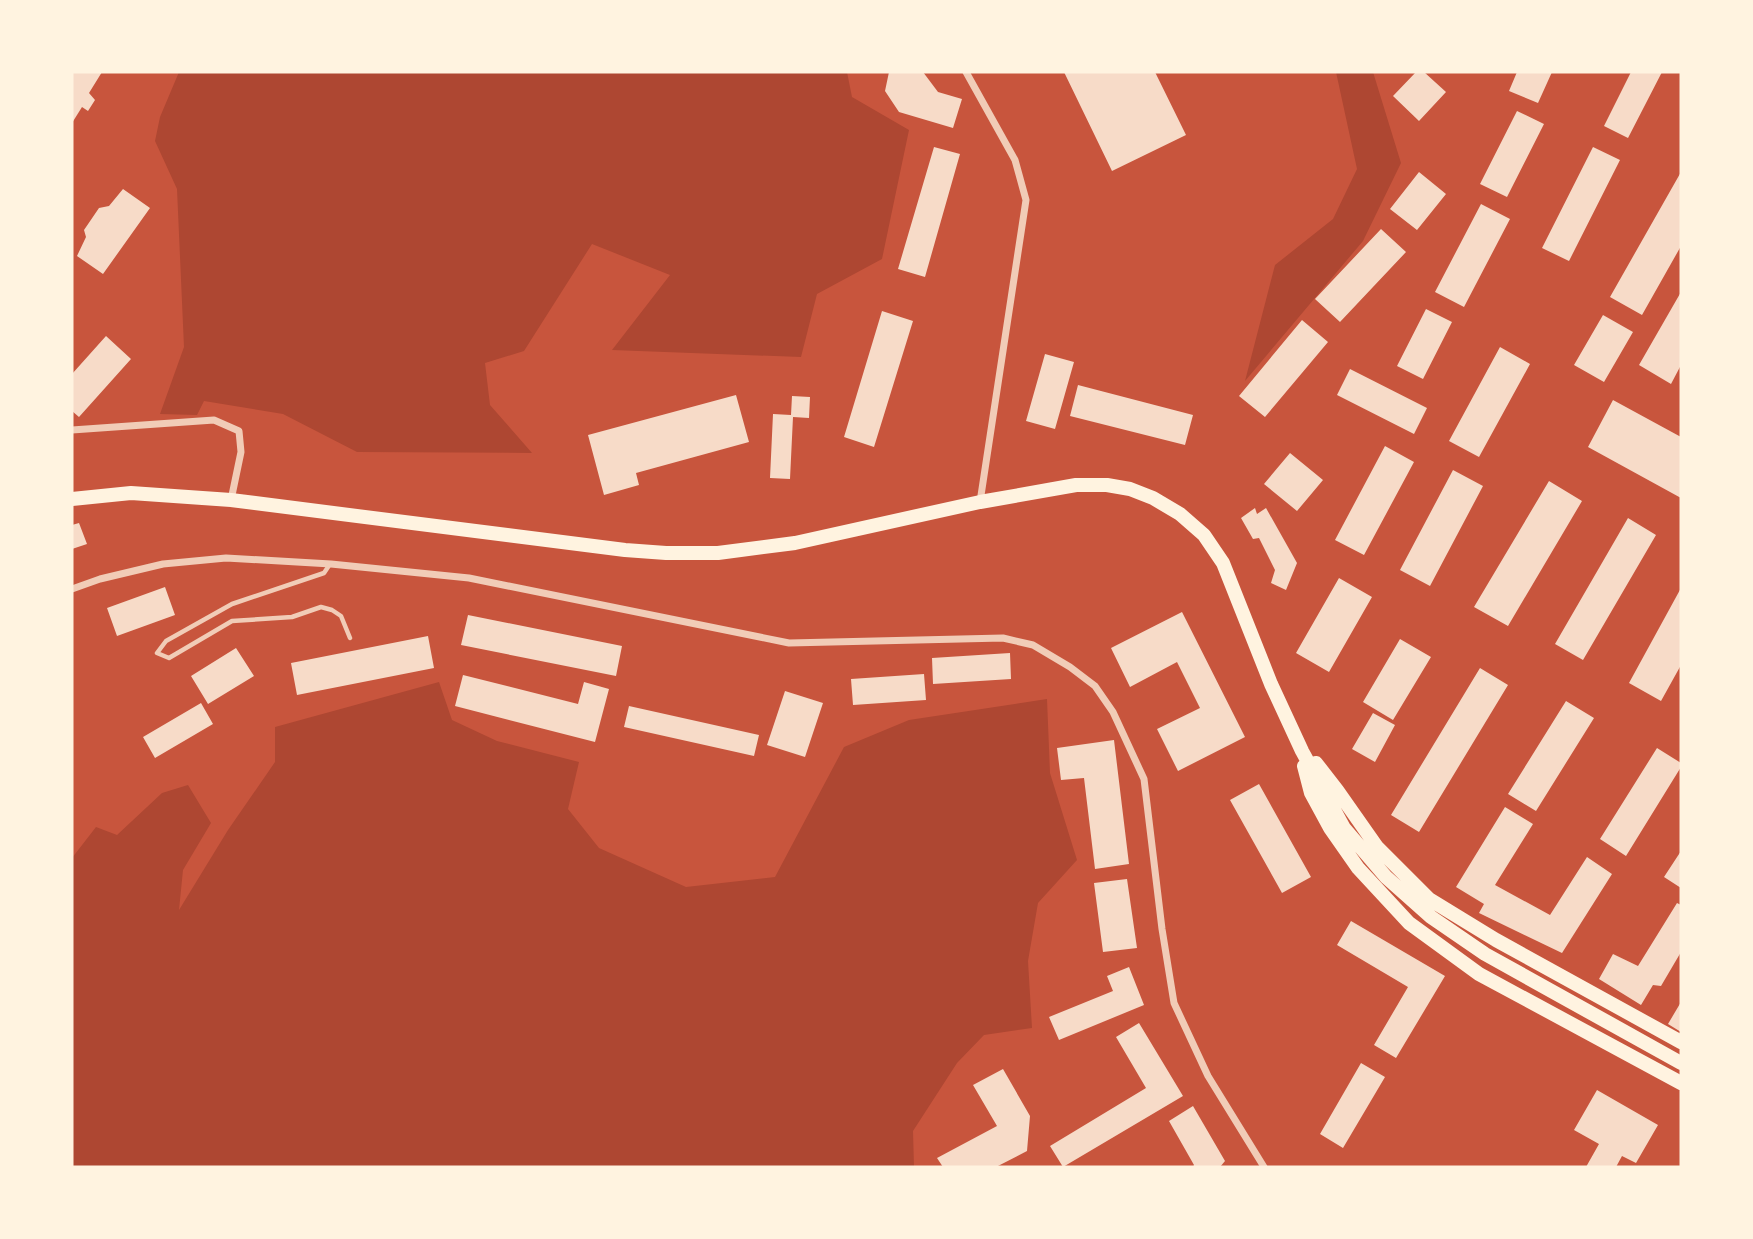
<svg xmlns="http://www.w3.org/2000/svg" width="1753" height="1239" font-family="Karla,sans-serif">
	<style>
		.green { fill: #ae4732 }
		.building { fill: #f7dbc8 }
		.lines { fill: none; stroke-linecap: round; stroke-linejoin: round }
		.service { stroke: #f1ccb7; stroke-width: 4.5 }
		.minor { stroke: #f1ccb7; stroke-width: 7 }
		.primary { stroke: #fff3e0; stroke-width: 14 }
	</style>
	<rect width="100%" height="100%" fill="#c8553d"/>
	<path class="green" d="M179,72H847L852,97L909,130L882,259L817,294L801,357L612,350L670,275L592,244L524,351L485,363L490,405L532,453L357,452L283,414L204,401L197,415L160,414L184,347L177,189L155,141L160,117Z
		M1336,72H1373L1401,163L1363,241L1245,381L1275,265L1333,219L1357,169Z
		M439,682L452,720L497,741L579,762L568,809L599,848L686,887L775,877L844,747L909,720L1047,699L1050,773L1077,860L1038,903L1028,961L1032,1028L984,1035L957,1063L913,1131L914,1167H72V858L96,827L117,835L162,793L188,785L211,823L183,870L179,910L228,830L275,762V727Z"/>
	<path class="building" d="M72,72H102L89,93L95,100L88,111L82,107L72,123Z
		M889,72H923L938,92L962,99L953,128L899,112L885,91Z
		M1064,72H1155L1186,135L1112,171Z
		M1416,72H1424L1446,92L1419,121L1393,96Z
		M1517,72H1552L1538,103L1509,91Z
		M1631,72H1662L1628,138L1604,126Z
		M1517,111L1544,124L1507,197L1480,184Z
		M934,147L960,154L925,277L898,269Z
		M1593,147L1620,160L1569,261L1542,248Z
		M1419,172L1446,194L1417,230L1390,209Z
		M1681,172V246L1642,315L1610,297Z
		M123,189L150,208L103,274L77,256L86,237L84,230L99,208L109,206Z
		M1481,204L1510,219L1464,307L1435,292Z
		M1381,229L1406,252L1340,322L1315,299Z
		M1681,292V365L1671,384L1639,365Z
		M1426,309L1452,322L1423,379L1397,366Z
		M882,311L913,321L874,447L844,437Z
		M1603,315L1633,332L1604,382L1574,365Z
		M1302,320L1328,342L1265,417L1239,396Z
		M106,336L131,359L79,417L72,411V374Z
		M1500,347L1530,364L1479,457L1449,441Z
		M1045,354L1074,362L1055,429L1026,421Z
		M1350,369L1427,408L1414,434L1337,395Z
		M1078,385L1193,415L1185,445L1070,416Z
		M736,395L749,442L636,473L639,485L604,495L588,435Z
		M792,396L810,397L809,418L793,417L790,479L770,478L773,414L791,415Z
		M1613,400L1681,437V498L1588,447Z
		M1385,446L1414,462L1364,555L1335,540Z
		M1290,453L1323,480L1297,511L1264,484Z
		M1453,470L1483,486L1430,586L1400,570Z
		M1549,481L1582,501L1508,626L1474,607Z
		M1255,508L1257,514L1266,508L1297,563L1286,590L1271,583L1275,570L1259,538L1253,539L1241,518Z
		M1628,518L1656,535L1583,660L1555,644Z
		M79,523L87,544L72,549V525Z
		M1339,578L1372,597L1329,672L1296,653Z
		M165,587L175,615L117,636L107,608Z
		M1681,588V665L1661,701L1629,683Z
		M1182,612L1245,737L1178,771L1157,729L1200,708L1177,662L1130,687L1111,648Z
		M468,615L622,646L616,676L461,645Z
		M428,636L434,668L297,695L291,663Z
		M1400,639L1431,657L1393,720L1363,702Z
		M236,648L254,676L208,704L191,676Z
		M1010,653L1011,679L933,684L932,658Z
		M1480,668L1508,685L1419,832L1391,815Z
		M924,674L926,700L853,705L851,679Z
		M463,675L578,704L584,682L609,689L595,742L455,706Z
		M785,691L823,703L805,757L767,745Z
		M1566,701L1594,718L1536,811L1508,794Z
		M201,703L213,724L155,758L143,737Z
		M629,706L759,735L754,756L624,727Z
		M1373,713L1395,725L1375,762L1352,749Z
		M1114,740L1129,864L1095,869L1084,778L1061,780L1057,748Z
		M1657,748L1681,763V767L1626,856L1600,839Z
		M1259,784L1311,877L1282,893L1230,800Z
		M1505,807L1533,824L1495,885L1550,915L1587,857L1612,874L1562,953L1479,913L1484,904L1456,887Z
		M1681,851V888L1664,877Z
		M1127,879L1137,948L1103,952L1094,883Z
		M1677,903L1681,905V952L1661,986L1653,985L1641,1005L1599,979L1613,954L1638,966Z
		M1351,921L1445,976L1396,1058L1374,1045L1408,987L1337,945Z
		M1129,967L1144,1005L1059,1040L1049,1017L1113,991L1107,976Z
		M1681,1002V1032L1668,1024Z
		M1139,1023L1183,1096L1063,1167L1050,1146L1146,1088L1116,1037Z
		M1361,1063L1385,1077L1343,1148L1320,1134Z
		M1003,1069L1030,1116L1027,1151L996,1167H943L937,1158L997,1126L973,1085Z
		M1597,1090L1658,1125L1636,1163L1622,1156L1616,1167H1586L1599,1144L1574,1130Z
		M1193,1106L1225,1161L1220,1167H1193L1194,1165L1169,1121Z"/>
	<g class="lines">
		<path class="service" d="M330,564L324,573L232,604L166,641L157,653L169,658L232,621L292,617L321,607L332,610L341,616L350,638"/>
		<path class="minor" d="M966,72L1015,160L1026,200L980,502
			M72,430L214,420L239,431L241,452L231,500
			M72,589L100,579L163,564L226,558L331,564L469,578L789,643L1003,638L1033,645L1070,667L1095,686L1113,712L1144,779L1162,929L1174,1003L1208,1076L1264,1167"/>
		<path class="primary" d="M72,499L131,493L231,500L625,550L666,553H718L795,543L980,502L1076,485H1107L1130,489L1153,498L1180,514L1204,535L1223,563L1271,684L1302,751L1344,828L1386,877L1431,917L1485,954L1681,1063
			M1316,763L1337,790L1377,847L1429,899L1496,940L1681,1042
			M1304,766L1311,793L1330,828L1358,868L1409,923L1479,974L1681,1083"/>
	</g>
	<rect width="1753" height="1239" fill="none" stroke="#fff3e0" stroke-width="147"/>
</svg>
